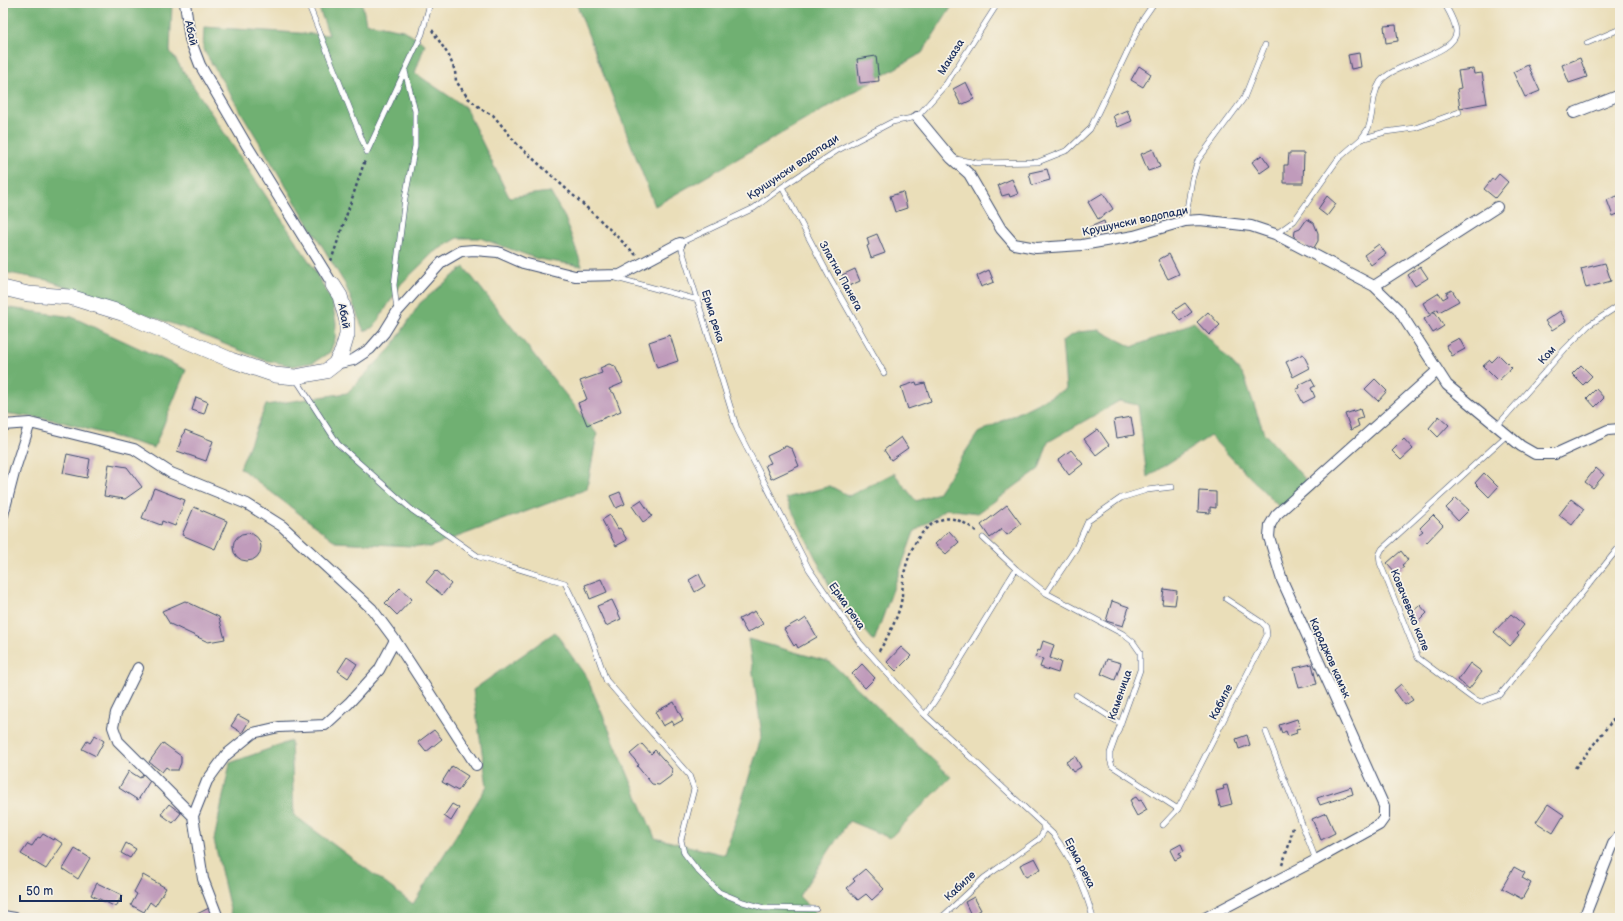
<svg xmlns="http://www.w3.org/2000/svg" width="1623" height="921" font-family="'Balsamiq Sans',sans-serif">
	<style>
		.forest { fill: #6fb072; stroke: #457068 }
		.building { fill: #c09bbb }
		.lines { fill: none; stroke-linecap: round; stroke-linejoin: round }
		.lane-casing { stroke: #3a496c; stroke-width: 6 }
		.street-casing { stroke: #3a496c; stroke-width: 12 }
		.secondary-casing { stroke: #3a496c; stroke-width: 16 }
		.path { stroke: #3a496c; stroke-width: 2.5; stroke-dasharray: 3 3; stroke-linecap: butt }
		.lane { stroke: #fff; stroke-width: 5 }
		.street { stroke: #fff; stroke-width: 10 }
		.secondary { stroke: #fff; stroke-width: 15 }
		.labels { text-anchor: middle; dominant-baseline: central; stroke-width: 3.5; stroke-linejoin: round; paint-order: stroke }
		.street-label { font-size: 11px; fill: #1b2f5e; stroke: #f7f3e8 }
	</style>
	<rect width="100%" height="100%" fill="#f7f3e8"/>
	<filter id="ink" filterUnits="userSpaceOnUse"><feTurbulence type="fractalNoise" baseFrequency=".025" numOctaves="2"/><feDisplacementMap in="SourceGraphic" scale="8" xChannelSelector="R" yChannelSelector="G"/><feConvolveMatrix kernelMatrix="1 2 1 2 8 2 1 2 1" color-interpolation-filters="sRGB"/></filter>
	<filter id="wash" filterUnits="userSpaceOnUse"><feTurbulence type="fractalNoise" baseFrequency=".012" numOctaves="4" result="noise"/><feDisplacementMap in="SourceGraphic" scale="16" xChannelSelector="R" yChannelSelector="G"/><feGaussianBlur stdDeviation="0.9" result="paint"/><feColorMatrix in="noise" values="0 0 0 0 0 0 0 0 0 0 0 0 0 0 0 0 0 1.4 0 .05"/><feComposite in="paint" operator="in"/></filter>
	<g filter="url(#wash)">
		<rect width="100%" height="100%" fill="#eadeb9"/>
		<path class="forest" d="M3,3H172L170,51L311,264L332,302L336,323L335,339L330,352L314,362L293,366L264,360L187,329L47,280L3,272Z
			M317,3H362L366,23L403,30L425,44L415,73L465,107L509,197L550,192L565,218L582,266L538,259L480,238H458L434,252L401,284L374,327L364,331L345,284L203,49L204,27L329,35Z
			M576,3H954L922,53L655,206Z
			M464,267L597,434L587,489L430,547L336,542L240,468L266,405L347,393L391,348L420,303Z
			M3,307L72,317L186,370L154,448L55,420L3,413Z
			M1194,322L1244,376L1264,433L1314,489L1283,511L1210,436L1147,477L1138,405L1119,401L1048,442L1039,469L978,513L946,509L914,532L874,641L833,593L786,498L830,486L849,496L894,473L916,501L938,493L978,433L1066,389L1062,341L1078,332L1099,330L1132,347L1163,335Z
			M555,632L587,678L655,838L725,855L762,735L748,639L830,662L951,777L890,838L849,821L799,896L820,918H232L214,840L230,763L291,741L294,815L413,904L487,786L473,690Z"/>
		<g id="blocks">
			<path class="building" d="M1396,25L1398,41L1386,43L1384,26Z
				M1359,53L1361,67L1351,69L1348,55Z
				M876,56L879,81L860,83L857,59Z
				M1580,58L1587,77L1569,83L1562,65Z
				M1528,65L1540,91L1525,97L1513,72Z
				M1139,66L1151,74L1143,87L1131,80Z
				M1473,69L1474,74L1482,73L1487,103L1460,108L1457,89L1461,88L1458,71Z
				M966,82L974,99L961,105L953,89Z
				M1127,110L1132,121L1118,127L1113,116Z
				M1153,149L1160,167L1148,171L1141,154Z
				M1289,153H1304L1303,183H1284V165H1288Z
				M1262,155L1270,166L1260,173L1252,162Z
				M1047,169L1050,180L1032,185L1029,173Z
				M1499,174L1508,182L1495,198L1484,189L1492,179L1494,180Z
				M1012,179L1018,194L1010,197L1009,194L1002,196L998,185Z
				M903,192L907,208L895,212L890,196Z
				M1103,193L1113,209L1098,219L1088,202Z
				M1620,195V213L1613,216L1607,200Z
				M1327,196L1336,204L1327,216L1318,209Z
				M1307,219L1314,223L1318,233V241L1312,251L1294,238L1295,231L1300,229Z
				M1104,221L1107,231L1091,237L1088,228Z
				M877,234L885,253L871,258L867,246L869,245L867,238Z
				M1379,244L1386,254L1371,265L1364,255Z
				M1169,254L1179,274L1168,279L1158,260Z
				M1605,263L1611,281L1586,288L1581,269Z
				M1420,266L1428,278L1415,286L1408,275Z
				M855,269L860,281L847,287L842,275Z
				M989,270L994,282L981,287L977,276Z
				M1452,290L1459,301L1439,312L1438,309L1429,314L1423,303L1439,293L1443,299L1448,296L1446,293Z
				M1185,303L1192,312L1180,321L1173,311Z
				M1560,311L1566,321L1552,330L1545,321Z
				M1208,312L1220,325L1209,335L1197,322Z
				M1435,312L1444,326L1433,333L1424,319Z
				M670,335L678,361L657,368L649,342Z
				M1459,338L1465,349L1452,356L1446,345Z
				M1303,354L1310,368L1293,377L1286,362Z
				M1499,355L1512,368L1498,381L1483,366L1490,360L1492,362Z
				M609,364L615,366L623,383L609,389L610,391L614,393L621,411L587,425L578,403L587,399L580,381L602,373L600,368Z
				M1581,365L1592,376L1583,385L1572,374Z
				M1311,379L1315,386L1311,388L1315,397L1303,403L1296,389L1300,388L1299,385Z
				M1375,379L1387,391L1378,401L1365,389Z
				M916,382L917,385L925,383L931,401L908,409L901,387Z
				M1596,389L1604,398L1595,407L1587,398Z
				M196,397L208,402L204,414L192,410Z
				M1360,409L1363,418L1357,420L1359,426L1351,430L1345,414Z
				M1439,416L1449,425L1438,437L1429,428Z
				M1131,417L1134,435L1117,438L1114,420Z
				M1098,429L1109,445L1096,455L1084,439Z
				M185,430L213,441L206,461L177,451Z
				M901,437L908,448L891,460L884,450Z
				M1404,439L1413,449L1401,460L1392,451Z
				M786,446L792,449L799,466L771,479L765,465L771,463L767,455Z
				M1071,450L1083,464L1069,475L1058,460Z
				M67,454L90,459L87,478L63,473Z
				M109,464L127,467L142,487L125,499L104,496Z
				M1596,468L1604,475L1593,488L1585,482Z
				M1484,473L1498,487L1489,497L1475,483Z
				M154,488L185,500L175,526L162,521L161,525L142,518Z
				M1199,491L1216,492V508L1210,507V513L1198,512Z
				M620,492L625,504L616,508L610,496Z
				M1456,498L1469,510L1458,521L1446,508Z
				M1571,499L1584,509L1572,525L1559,515Z
				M641,500L652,516L643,522L632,506Z
				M1007,505L1021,524L1007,535L1002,529L990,538L981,525Z
				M194,507L227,521L215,549L182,535Z
				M610,515L618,529L620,528L627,540L616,546L602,520Z
				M1433,515L1443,525L1427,542L1419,534L1423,531L1420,528Z
				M949,531L959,542L946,554L935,544Z
				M233 547a14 14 0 1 1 28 0a14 14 0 1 1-28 0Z
				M1401,551L1408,560L1402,565L1404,567L1396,573L1387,563Z
				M436,570L451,584L442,595L426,582Z
				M699,574L705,586L695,592L689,580Z
				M601,579L607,592L590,599L585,585Z
				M400,588L412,599L397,615L385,603Z
				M1164,589L1177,591L1175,605L1162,604Z
				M612,600L621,619L606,626L597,606Z
				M185,601L219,617L225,639L208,642L170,624L162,611Z
				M1112,601L1129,607L1123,626L1106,621Z
				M1420,605L1427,613L1416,624L1408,616Z
				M755,611L763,624L747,633L739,619Z
				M1511,614L1524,625L1517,634L1519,636L1510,646L1494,632Z
				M806,618L817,637L798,648L796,644L794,646L784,629L798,621L799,623Z
				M1043,641L1054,645L1050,658L1061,662L1058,673L1040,667L1043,659L1035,657L1038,650L1040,651Z
				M901,647L911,656L896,671L887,662Z
				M347,657L357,664L348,678L338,671Z
				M1107,659L1121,663L1115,680L1101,674Z
				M1470,663L1482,672L1469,689L1458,680Z
				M862,664L875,678L865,688L852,674Z
				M1312,664L1317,684L1299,688L1294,668Z
				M1401,684L1413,700L1405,705L1394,690Z
				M674,702L683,720L674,725L672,721L663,726L655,712Z
				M238,715L249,721L242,733L231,726Z
				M1297,719L1300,728L1296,729L1297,733L1288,736L1286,731L1282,733L1279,725Z
				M434,730L442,739L426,752L418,742Z
				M95,735L104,741L96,756L82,749L87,741L90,743Z
				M1247,735L1250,745L1239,749L1236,739Z
				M163,743L181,756V763L178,770H170L166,767L162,772L149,762Z
				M642,744L651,754L655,750L672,769L671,776L659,785L652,784L637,766L639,765L630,754Z
				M1075,756L1081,767L1073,772L1066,762Z
				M452,766L468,776L458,791L442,782Z
				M129,771L140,778L143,774L151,779L138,800L119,788Z
				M1227,785L1232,804L1220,807L1216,791L1224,789L1223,786Z
				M1351,787L1353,794L1320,805L1317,798Z
				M1136,797L1139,801L1141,800L1147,810L1137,816L1131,805L1132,804L1130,800Z
				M169,804L181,813L173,823L161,814Z
				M452,804L459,808L451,821L444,816Z
				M1548,804L1564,815L1553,833L1536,822Z
				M1326,813L1335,833L1321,840L1312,819Z
				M43,834L53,840L54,838L63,844L46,869L21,854L28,844L32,846L38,837L40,838Z
				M126,843L136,849L130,858L121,853Z
				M1181,844L1184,851L1179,853L1181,857L1175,860L1170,850Z
				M75,849L90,858L78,879L63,869Z
				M1035,858L1041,869L1026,877L1020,865Z
				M1514,867L1525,873L1522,878L1531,883L1522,899L1502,888Z
				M865,869L884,889L872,900L866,894L858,900L847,888L855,881L853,879Z
				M143,875L166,888L155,906L150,902L144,912L131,905L137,894L134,892Z
				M97,883L122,895L116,907L91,895Z
				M974,897L981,910L971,915L965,902Z
				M209,908L214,918H189Z"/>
		</g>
	</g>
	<g filter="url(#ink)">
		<use href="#blocks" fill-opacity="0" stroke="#3a496c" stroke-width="1"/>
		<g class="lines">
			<defs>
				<path id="lane" d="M308,3L367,152
					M998,3L946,84L917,117L892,122L838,150L782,187L754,208L680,243L737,429L809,569L860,643L925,715L1053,834C1072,859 1085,888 1093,918
					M1587,43L1620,29
					M1361,139C1363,136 1366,132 1368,129C1374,114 1371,96 1380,82C1393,63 1458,54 1456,31C1455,21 1449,12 1444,3
					M367,152L422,34L430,3
					M956,159L977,163L1038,162L1068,150L1090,129L1143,19L1154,3
					M782,187L830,278L884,373
					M1185,221L1192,179L1198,160L1244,98L1265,45
					M1276,234L1294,221L1338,159L1361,139L1385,132L1415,128L1459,112
					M616,278L698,300
					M397,311L394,285L405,198L415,146V111L405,71
					M296,379L338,444L412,510L479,557L565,583L590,634L606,680L689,775L694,789L681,840L684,853L698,871L719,892L743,902L764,908L816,909
					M1497,426L1565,349L1589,325L1620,305
					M1507,435L1382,549L1379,555L1380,563L1418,658L1472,698L1481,702L1500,695L1620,546
					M1016,569L1046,593L1123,634L1133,642L1140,652V670L1110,753V759L1112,766L1178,809
					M1046,593L1076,548L1088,521L1121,498L1147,490L1172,487
					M1076,695L1121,724
					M925,715L940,693L1016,569L983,538
					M1266,732L1316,860
					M1163,825L1178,809L1267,635L1266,627L1261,622L1226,599
					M941,918L984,878L1039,839L1044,831L1043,824"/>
				<path id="street" d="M185,3L190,39L200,65L246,144L333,285
					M1574,113L1620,95
					M917,117L951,158L969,174L1001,229L1014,244L1036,248L1082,245L1134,236L1185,221L1200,220L1251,226L1275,234L1374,286L1398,309L1447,385L1521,446L1535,454H1555L1608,430L1620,429
					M1374,286L1497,207
					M335,364L353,360L370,349L384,333L397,312L442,262L461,251L474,250L498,252L523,263L575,276L620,275L680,243
					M3,425L30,423L134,449L171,473L247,504L282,526L372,609L395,640L476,765
					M3,515L15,469L30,423
					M138,668L116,713L113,727L118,741L193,816L203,879L218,918
					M193,816L207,781L226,755L253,733L279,727L325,725L349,703L379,670L395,640
					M3,916L15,918
					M1205,918L1316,860L1379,825L1384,818V806L1282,580L1269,537L1270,525L1276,515L1437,371
					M1584,918L1613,844L1620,835"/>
				<path id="secondary" d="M3,288L28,294L70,297L122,313L231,360L275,375L295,377L326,371L335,364L342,352L347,335V321L340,296L333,285"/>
			</defs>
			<use href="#lane" class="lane-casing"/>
			<use href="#street" class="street-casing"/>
			<use href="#secondary" class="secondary-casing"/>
			<path class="path" d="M432,30L449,56L455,71L456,81L468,98L484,111L493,115L517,144L597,217L636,255
				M331,261L365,160
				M879,651C888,637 895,623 900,607C903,596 902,584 904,574C909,552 919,526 943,519C955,516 970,525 978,533
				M1575,768L1620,711
				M1282,865L1289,845L1293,827"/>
			<use href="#lane" class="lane"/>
			<use href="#street" class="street"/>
			<use href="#secondary" class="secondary"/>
		</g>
	</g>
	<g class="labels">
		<g class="street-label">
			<text transform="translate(191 33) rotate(78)">Абай</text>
			<text transform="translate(951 57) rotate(-58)">Маказа</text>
			<text transform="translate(793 167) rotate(-34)">Крушунски водопади</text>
			<text transform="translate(1135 221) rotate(-12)">Крушунски водопади</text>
			<text transform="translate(841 276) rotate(61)">Златна Панега</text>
			<text transform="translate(344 316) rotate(80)">Абай</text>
			<text transform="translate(713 316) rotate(73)">Ерма река</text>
			<text transform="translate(1547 355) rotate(-49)">Ком</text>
			<text transform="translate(847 606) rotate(55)">Ерма река</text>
			<text transform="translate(1410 610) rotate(68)">Ковачевско кале</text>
			<text transform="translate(1330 658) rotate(66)">Караджов камък</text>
			<text transform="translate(1120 695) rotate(-71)">Каменица</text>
			<text transform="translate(1221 702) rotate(-63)">Кабиле</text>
			<text transform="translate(1080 863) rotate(63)">Ерма река</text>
			<text transform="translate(960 886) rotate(-43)">Кабиле</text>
		</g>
	</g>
	<rect width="1623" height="921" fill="none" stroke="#f7f3e8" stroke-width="16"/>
	<path d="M20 895v6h101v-6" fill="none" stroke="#1b2f5e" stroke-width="2"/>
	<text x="26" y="895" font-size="12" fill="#1b2f5e" stroke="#f7f3e8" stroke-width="3" paint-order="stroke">50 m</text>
</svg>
